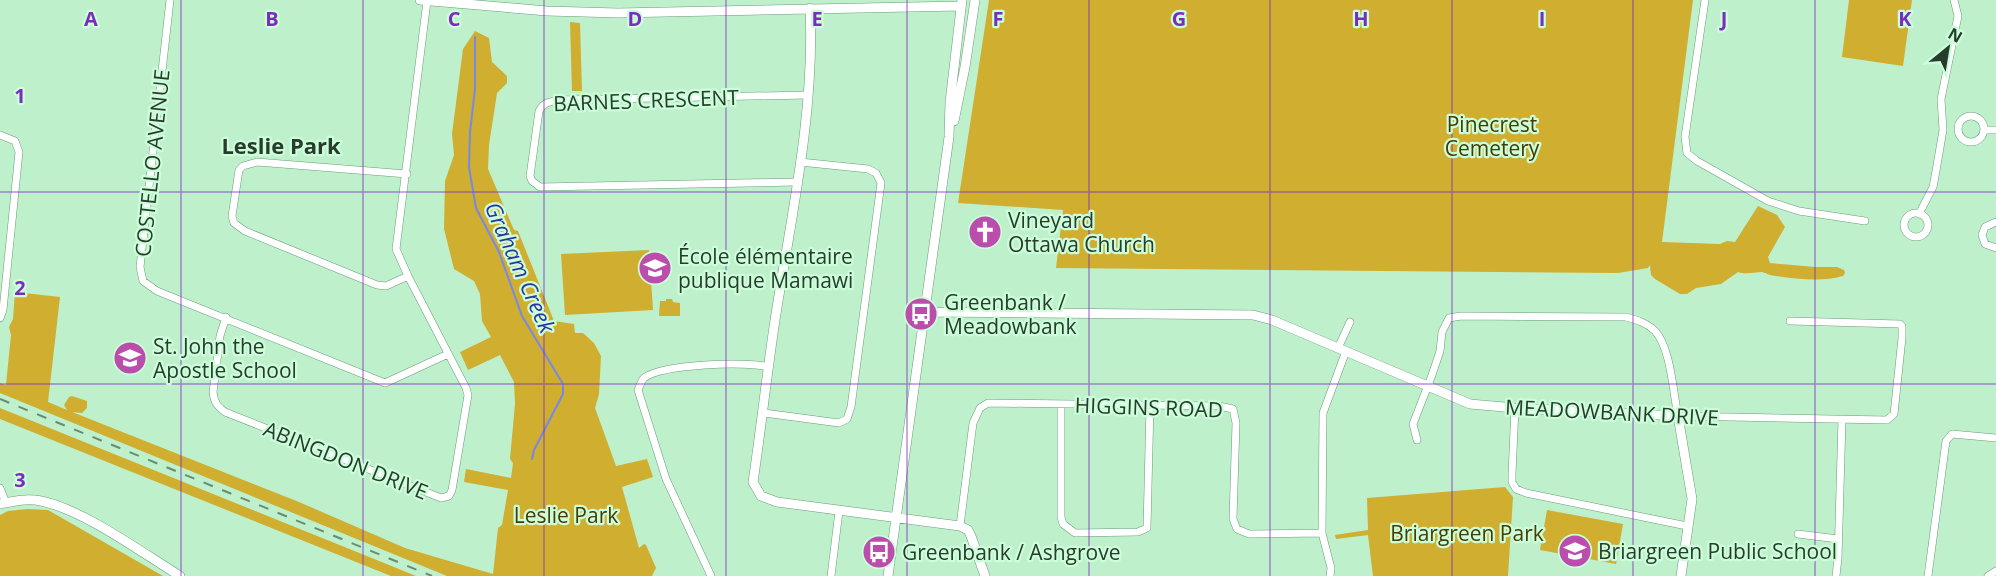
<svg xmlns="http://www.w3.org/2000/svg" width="1996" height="576" font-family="'Open Sans',sans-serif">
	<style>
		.green { fill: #cfae30 }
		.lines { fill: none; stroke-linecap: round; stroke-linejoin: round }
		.stream { stroke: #7689e9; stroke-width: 2 }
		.street-casing { stroke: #6c9b7a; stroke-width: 8 }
		.secondary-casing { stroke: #6c9b7a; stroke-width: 10 }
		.street { stroke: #fff; stroke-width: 7 }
		.secondary { stroke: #fff; stroke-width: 9 }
		.rail { stroke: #6a8b73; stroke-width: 2; stroke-dasharray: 10 10; stroke-linecap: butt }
		.grid { fill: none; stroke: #7b2cbf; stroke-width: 1.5; stroke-opacity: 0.55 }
		.labels { text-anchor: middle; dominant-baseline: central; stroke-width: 4.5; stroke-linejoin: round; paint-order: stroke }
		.street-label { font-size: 21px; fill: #283c2e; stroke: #cbfed9 }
		.park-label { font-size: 21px; fill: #473a04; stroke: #cbfed9 }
		.poi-label { font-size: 21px; fill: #283c2e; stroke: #cbfed9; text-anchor: start }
		.neighbourhood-label { font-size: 22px; font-weight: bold; fill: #283c2e; stroke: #cbfed9 }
		.water-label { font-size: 22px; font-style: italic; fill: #2e33a1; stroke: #cbfed9 }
		.grid-label { font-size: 20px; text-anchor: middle; font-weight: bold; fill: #7b2cbf; stroke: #cbfed9; stroke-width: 4.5; stroke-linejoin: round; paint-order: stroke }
	</style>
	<rect width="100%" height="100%" fill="#bef0cc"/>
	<path class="green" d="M989,0H1693L1662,242L1720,244L1727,241L1735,242L1758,206L1777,215L1785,227L1768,257L1770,263L1815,267H1837L1844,270L1845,273L1843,276C1824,282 1796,279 1776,276C1771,276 1766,273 1762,272C1753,272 1747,275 1738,272L1721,284L1696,288L1687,294H1680L1655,279L1651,275L1650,265L1648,268L1618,273L1056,268L1063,210L958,203Z
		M1849,0H1912L1903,66L1842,57Z
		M570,22L580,23L582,91H572Z
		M475,31L489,38L492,62L507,76V83L497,93L489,145L488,169L514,230L518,231L554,321L574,324L575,333H583L594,343L601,356L599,394L595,408L616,466L647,459L653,477L622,487L639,548L644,544L646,545L656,568L652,576H447L0,393V383L6,385L11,335L9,327L13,319L15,292L60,297L48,402L67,410L64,405L69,397L72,396L87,401V408L82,413L72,412L299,502L405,548L493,574L498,528L502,525L508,490L464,482L466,469L511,478L513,463L510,459L515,404L514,382L500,355L468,370L460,352L491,337L482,321L480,294L474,281L454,269L444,229L445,181L454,155L452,134L463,49Z
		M649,250L653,310L565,315L561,254Z
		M666,299H672L673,302L680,303V316H659L660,301H666Z
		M0,408L394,567L416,576H391L0,419Z
		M1505,487L1513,497L1508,576H1373L1368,535L1336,539L1335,535L1368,530L1367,498Z
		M28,509L48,510L163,576H0V515L8,511Z
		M1547,510L1623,524L1616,564L1540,550Z"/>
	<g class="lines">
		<path class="stream" d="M475,37V89L470,132L469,167L476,208L499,252L522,316L563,384V394L534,450L532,459"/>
		<defs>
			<path id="street" d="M170,0L140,267L143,281L157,291L385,383L448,354
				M1705,0L1685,137L1687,153L1697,161L1768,201L1799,211L1865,221
				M1958 129a13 13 0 1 1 26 0a13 13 0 1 1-26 0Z
				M1984,130H1996
				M0,135L15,141L19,152L3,310L0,318
				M407,174L257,162L243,166L239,170L232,216L234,223L245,231L377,285L386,286L408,276
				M796,182L540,187L532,181L530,176L539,111C544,102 549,102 559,100L807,95
				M1904 225a12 12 0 1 1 24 0a12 12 0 1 1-24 0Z
				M1919,214L1933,187L1936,171L1943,130L1941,99L1958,16L1954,0
				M1996,222L1985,227L1982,235L1985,244L1996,248
				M226,317L220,336L213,392C214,402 217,406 225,412L441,498L449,496L452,490L468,395L466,388L408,276L396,249L427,1
				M1338,348L1350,322
				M1061,404V517L1063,524L1075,533L1138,532L1147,528L1150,406
				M1515,408L1512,474V482L1516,489L1526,493L1687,526
				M764,413L839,423L847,419L851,407L881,183L876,173L868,169L800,162
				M1417,440L1413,424L1432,375L1440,351L1442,332L1449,318L1461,316L1626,317C1637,320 1647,323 1655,331C1671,348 1673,393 1678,416L1887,420L1894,414L1902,338V326L1900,324L1790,321
				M0,488L6,503
				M960,526L973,423L980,408L988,403L1219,406L1233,409L1236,423L1233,519L1237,529L1249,534L1322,533
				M1798,534L1838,539
				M711,576L666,479L638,390C640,386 641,381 644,378C662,364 747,361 769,367
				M831,576L839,511
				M1330,576L1331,568L1322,533L1323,413L1346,351
				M1836,576L1838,558L1842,420
				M1928,576L1946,441L1952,434L1996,438
				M1988,576L1996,571"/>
			<path id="secondary" d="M420,0L547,11L618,13L961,6
				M810,8C815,112 791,217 775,320C767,373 761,428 753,482L761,496L777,502L960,526L968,530L971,536L985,576
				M954,121L965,67L975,0
				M925,312L1253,315L1272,320L1470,404L1515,408L1678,416L1692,499L1681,576
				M0,504C14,501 27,498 41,501C84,510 141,552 180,576
				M888,576L949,137L950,102L962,0"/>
		</defs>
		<use href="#street" class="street-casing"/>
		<use href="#secondary" class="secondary-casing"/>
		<use href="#street" class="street"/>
		<use href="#secondary" class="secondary"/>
		<path class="rail" d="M0,399L432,576"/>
	</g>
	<path class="grid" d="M181,0V576M363,0V576M544,0V576M726,0V576M907,0V576M1089,0V576M1270,0V576M1452,0V576M1633,0V576M1815,0V576M0,192H1996M0,384H1996"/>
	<defs>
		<symbol id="church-disc" viewBox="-11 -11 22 22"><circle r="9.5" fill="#bb4dac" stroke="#cbfed9"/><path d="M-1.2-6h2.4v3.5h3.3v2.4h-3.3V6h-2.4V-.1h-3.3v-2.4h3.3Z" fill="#fff"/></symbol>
		<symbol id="school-disc" viewBox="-11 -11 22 22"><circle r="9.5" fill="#bb4dac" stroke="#cbfed9"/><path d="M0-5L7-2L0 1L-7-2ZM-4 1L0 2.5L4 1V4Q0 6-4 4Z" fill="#fff"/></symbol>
		<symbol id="bus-disc" viewBox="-11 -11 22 22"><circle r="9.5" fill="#bb4dac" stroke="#cbfed9"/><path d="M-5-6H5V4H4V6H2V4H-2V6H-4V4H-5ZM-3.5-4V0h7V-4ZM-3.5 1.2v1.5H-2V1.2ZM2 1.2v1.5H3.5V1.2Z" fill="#fff"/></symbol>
	</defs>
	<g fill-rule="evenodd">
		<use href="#church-disc" x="966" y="213" width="38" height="38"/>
		<use href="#school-disc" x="636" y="249" width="38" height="38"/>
		<use href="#bus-disc" x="902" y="295" width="38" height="38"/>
		<use href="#school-disc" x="111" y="339" width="38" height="38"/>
		<use href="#school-disc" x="1556" y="532" width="38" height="38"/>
		<use href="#bus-disc" x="860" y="533" width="38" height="38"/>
	</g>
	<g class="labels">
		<g class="street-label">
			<text transform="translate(646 100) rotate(-2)">BARNES CRESCENT</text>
			<text transform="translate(152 163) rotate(-84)">COSTELLO AVENUE</text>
			<text transform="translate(1149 407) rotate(2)">HIGGINS ROAD</text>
			<text transform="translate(1612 412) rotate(3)">MEADOWBANK DRIVE</text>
			<text transform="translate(346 460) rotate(22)">ABINGDON DRIVE</text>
		</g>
		<g class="park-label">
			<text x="1492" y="124">Pinecrest<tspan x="1492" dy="24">Cemetery</tspan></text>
			<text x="566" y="515">Leslie Park</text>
			<text x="1467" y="533">Briargreen Park</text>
		</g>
		<g class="poi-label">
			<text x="1008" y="220">Vineyard<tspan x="1008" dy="24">Ottawa Church</tspan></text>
			<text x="678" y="256">École élémentaire<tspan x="678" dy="24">publique Mamawi</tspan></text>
			<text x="944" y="302">Greenbank /<tspan x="944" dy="24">Meadowbank</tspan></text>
			<text x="153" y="346">St. John the<tspan x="153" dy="24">Apostle School</tspan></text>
			<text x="1598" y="551">Briargreen Public School</text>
			<text x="902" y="552">Greenbank / Ashgrove</text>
		</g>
		<g class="neighbourhood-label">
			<text x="281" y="145">Leslie Park</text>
		</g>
		<g class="water-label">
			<text transform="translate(521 267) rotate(66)">Graham Creek</text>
		</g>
	</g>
	<g class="grid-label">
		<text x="91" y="26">A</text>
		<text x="272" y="26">B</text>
		<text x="454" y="26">C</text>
		<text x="635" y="26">D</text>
		<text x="817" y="26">E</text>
		<text x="998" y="26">F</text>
		<text x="1179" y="26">G</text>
		<text x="1361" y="26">H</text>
		<text x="1542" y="26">I</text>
		<text x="1724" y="26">J</text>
		<text x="1905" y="26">K</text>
		<text x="20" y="103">1</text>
		<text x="20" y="295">2</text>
		<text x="20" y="487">3</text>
	</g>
	<g transform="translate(1948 48) rotate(30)" stroke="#cbfed9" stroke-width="4.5" paint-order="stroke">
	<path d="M0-4.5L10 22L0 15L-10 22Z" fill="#283c2e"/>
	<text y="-9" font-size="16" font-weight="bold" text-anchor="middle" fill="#283c2e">N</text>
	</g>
</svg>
